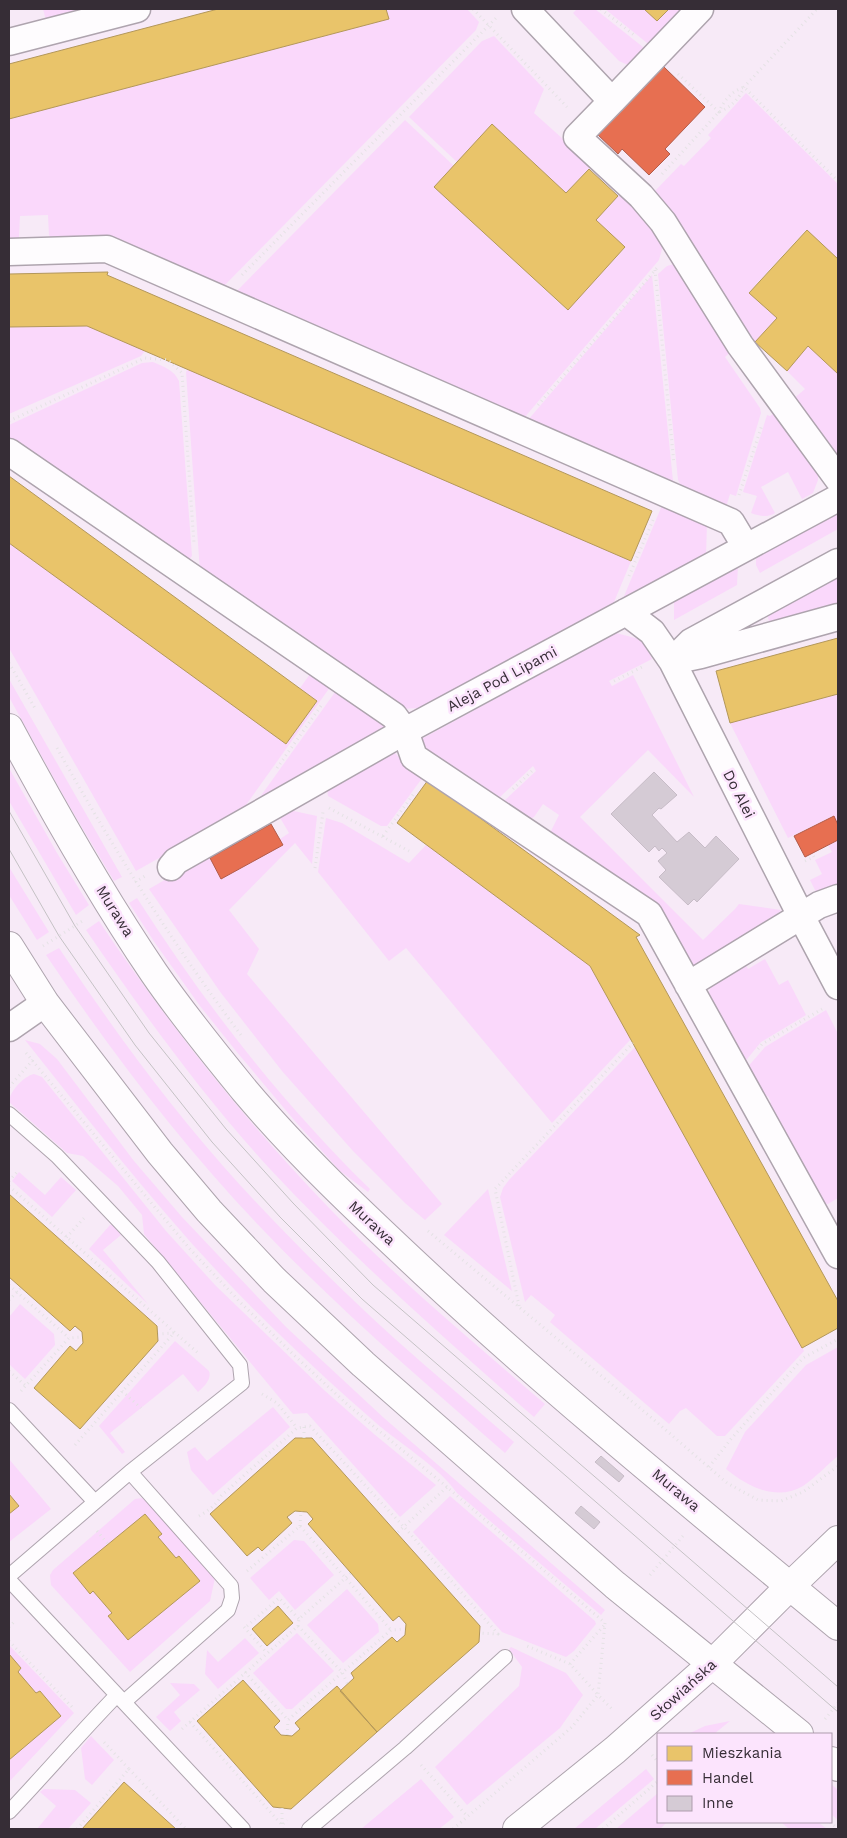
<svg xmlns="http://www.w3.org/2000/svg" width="847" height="1838" font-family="'Work Sans',sans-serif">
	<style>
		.green { fill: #fad8fb; fill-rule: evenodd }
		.homes { fill: #e9c46a; stroke: #b3975a }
		.shops { fill: #e76f51; stroke: #b25b49 }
		.building { fill: #d5cbd5; stroke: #c7bcc7 }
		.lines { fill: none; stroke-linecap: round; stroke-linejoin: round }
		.lane-casing { stroke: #aea4ae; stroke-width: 16 }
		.street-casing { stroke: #aea4ae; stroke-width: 29 }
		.secondary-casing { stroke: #aea4ae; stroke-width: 30 }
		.path { stroke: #e5e2e5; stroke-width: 3; stroke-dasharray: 1 4; stroke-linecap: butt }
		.lane { stroke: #fefcfe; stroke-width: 14 }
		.street { stroke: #fefcfe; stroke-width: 26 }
		.secondary { stroke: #fefcfe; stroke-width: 28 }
		.tram { stroke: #c5c2c5; stroke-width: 1 }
		.labels { text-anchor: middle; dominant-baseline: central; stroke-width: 5; stroke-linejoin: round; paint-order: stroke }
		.street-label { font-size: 15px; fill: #362d36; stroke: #fce4fd }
	</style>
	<rect width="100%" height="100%" fill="#f7eaf7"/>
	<path class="green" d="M43,9H103L47,24Z
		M386,9H467L479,22L476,30L219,291L52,239L49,235L48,215L20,216L19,237L18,239L9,245V119L388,19Z
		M577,9H595L648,51L630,66L619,61L573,13Z
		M605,9H644L657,21L669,9H689L652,47Z
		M494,36L544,89L534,113L592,165L566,193L492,124L457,162L409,117L482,41Z
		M746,93L838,184V259L806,230L749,292L777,318L755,342L751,338L654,192L681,164L684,166L711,138L708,135Z
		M405,120L454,166L434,187L567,310L625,248L596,220L620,194L655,227L664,242L659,260L524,418L231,297Z
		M678,263L733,350L725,357L760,408L761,413L736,496L730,494L726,507L685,493L678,480L658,274L667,266Z
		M652,275L673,481L667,485L528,420Z
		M87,326L145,351L141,356L9,414V327Z
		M808,346L838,374V464L792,400L805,389L787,371Z
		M153,362C164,367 174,370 179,381L192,556L186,563L9,441V425L142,363Z
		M188,369L631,561L612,607L419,708L399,709L322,656L325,652L319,648L316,652L200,572L186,372Z
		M777,411L818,471V480L813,493L802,499L788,472L761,487L775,513C767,518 759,516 751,513L757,496L743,492L767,415L770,416Z
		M663,503L707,522L706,557L622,601Z
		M838,510V529L760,573L756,565V556Z
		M9,543L286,744L317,701L300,688L313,670L333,683L241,812L136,871L9,648Z
		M738,566L737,585L674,620V601Z
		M838,577V607L771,626L767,615Z
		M616,633L643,640L652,659L609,681L612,686L633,675L694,797L648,750L580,817L703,940L735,909L739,904L781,910L771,924L696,966L690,964L550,833L559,815L543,804L534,817L528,820L504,805V801L536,771L533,766L500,797L492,799L414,743Z
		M9,679L122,877L114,881L68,804L9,697Z
		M338,688L390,729L255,804Z
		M838,694V825L833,816L788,838L730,723Z
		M395,753L405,764L423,777L387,826H381L328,796L327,789Z
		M9,768L57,853L89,905L76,915L9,801Z
		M289,810L317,816L312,864L295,843L229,910L259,949L247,974L442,1204L425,1220L405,1203L353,1151L282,1071L221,993L149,889L208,855L221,878L283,845L280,839L289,833L279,816Z
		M326,818L342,823L409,863L426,845L590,966L631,1039L552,1123L406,948L389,961L318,872Z
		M838,840V888L818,896L810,880L822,874L815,860L832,852L828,845Z
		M9,867L49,932L37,940L9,895Z
		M137,898C204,1003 281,1102 370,1189L368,1192L340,1171L294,1120L236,1051L200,1006L155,943L129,903Z
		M99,921C168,1024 244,1120 330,1209C397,1279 472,1341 545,1404L534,1417C443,1337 353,1258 270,1169C202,1095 143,1013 86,930Z
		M59,948C114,1031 173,1111 240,1185C289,1238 340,1289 394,1338C433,1373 474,1407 514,1442L505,1453C423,1381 341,1311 266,1233C184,1148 112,1053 46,955Z
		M765,959L779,985L788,980L806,1015L761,1042L743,1064L708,996L711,986L744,962L748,969Z
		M826,1010L838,1034V1198L828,1204L821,1203L764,1105L771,1102L768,1096L761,1100L745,1070L765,1047Z
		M25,1040L40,1044L57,1059L134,1161L182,1217L286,1327L384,1418L605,1610L601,1615L457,1493C438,1466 400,1444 375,1422C341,1393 309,1363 277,1332C184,1243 105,1141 25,1040Z
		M635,1047L804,1351L725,1436H717L686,1408L680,1411L669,1424L550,1322L555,1315L531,1295L525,1302L500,1197L503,1188L509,1180Z
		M34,1074L42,1077L166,1231L216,1286L324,1390L374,1434L436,1485L400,1517L307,1413L293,1414L144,1234L142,1215L118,1186L83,1156L67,1153L9,1102C9,1092 24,1076 34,1074Z
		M19,1172L45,1195L61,1177L76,1190L52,1217L12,1181Z
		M488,1189L512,1291L444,1235Z
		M110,1225H113L121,1235L103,1250L148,1304L89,1249Z
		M20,1304L54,1334L55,1345L25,1379L9,1364V1317Z
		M175,1341L209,1371C212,1379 204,1387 198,1392L183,1374L110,1433L125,1452L122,1454L99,1426Z
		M838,1347V1456C827,1465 815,1478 803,1486C776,1502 747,1486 726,1469L745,1432L806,1365Z
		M273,1407L290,1427L213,1495L191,1470L187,1452L195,1447L207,1461Z
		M9,1459L51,1509L9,1542Z
		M450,1496L595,1621L596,1624L574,1651L566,1657L502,1632L413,1532Z
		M142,1498L150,1505L215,1578L210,1601L130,1672L51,1585L50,1575L53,1570L135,1499ZM145,1514L162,1534L158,1537L176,1558L180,1556L200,1581L128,1640L109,1616L112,1613L93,1591L90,1593L73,1573Z
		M294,1540L304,1541L334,1575L295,1610L279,1591L269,1600L250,1578Z
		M347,1589L378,1624L379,1632L343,1663L307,1625Z
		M297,1633L334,1671L292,1709H286L253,1673Z
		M245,1638L259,1653L218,1689L205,1674L207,1650L218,1662Z
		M9,1645L74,1713L9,1782V1760L61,1716L40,1691L36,1693L18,1672L21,1668L9,1654Z
		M511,1647L566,1673L583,1695L560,1728L467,1805L435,1767L519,1686L522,1667L509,1649Z
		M170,1683L194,1684L200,1690L174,1712L181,1721L170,1731L156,1717L180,1695Z
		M730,1721L714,1734H688L705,1726Z
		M91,1736L114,1760L92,1785L85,1779L81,1748Z
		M646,1769L654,1779L595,1829H574Z
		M421,1779L454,1817L439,1829H361Z
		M831,1784L838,1790V1820L831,1814Z
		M44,1789L75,1790L91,1803L68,1829H37L56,1806L40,1792Z
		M658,1793V1822H667L660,1829H616Z
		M781,1822H818L827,1829H789Z"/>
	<path class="homes" d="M218,9H386L389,19L9,119V64Z
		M644,9H669L657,21Z
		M492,124L566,193L589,169L618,196L596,220L625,247L568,310L434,187Z
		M807,230L838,259V374L808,346L787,371L755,342L777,318L749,293Z
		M108,272L107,275L652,511L631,561L87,326L9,327V274Z
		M9,476L317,701L286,744L9,543Z
		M838,638V694L730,723L716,671Z
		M428,780L640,935L636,937L838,1301V1328L802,1348L590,966L397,823Z
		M9,1194L157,1326L158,1341L80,1429L34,1388L70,1346L76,1351L83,1343L82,1332L75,1326L70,1331L9,1277Z
		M295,1438H312L480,1626L479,1642L377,1732L340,1691L354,1678L351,1673L392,1637L397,1642L405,1635L406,1624L399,1616L393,1621L308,1524L313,1519L307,1512L295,1511L287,1517L292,1523L262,1551L258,1547L247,1556L210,1514Z
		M9,1494L19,1506L9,1514Z
		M145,1514L162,1534L158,1537L176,1558L179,1556L200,1581L128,1640L108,1616L112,1613L93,1591L90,1594L73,1573Z
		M278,1606L293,1623L267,1646L252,1629Z
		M9,1654L21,1668L18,1672L36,1693L40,1691L61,1716L9,1760Z
		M243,1680L280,1721L274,1727L281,1735L292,1736L300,1729L295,1723L337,1686L377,1732L291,1809L273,1807L197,1721Z
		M124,1782L176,1829H82Z"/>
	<path class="shops" d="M663,66L705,107L665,149L670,154L649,175L622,149L618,154L597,134Z
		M834,816L838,825V840L805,857L794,836Z
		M271,824L283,845L221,879L210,858Z"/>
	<path class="building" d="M654,772L677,795L661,809L659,808L652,815L677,842L689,832L705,848L716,836L739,859L697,902L694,899L688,905L659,877L666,870L658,861L667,853L662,848L659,851L655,846L649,852L611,814Z
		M601,1456L624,1476L619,1482L595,1462Z
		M581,1506L600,1522L594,1529L575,1513Z"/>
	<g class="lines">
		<defs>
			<path id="lane" d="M9,1114L57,1156L158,1262L240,1365L242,1383L130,1472L9,1576
				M9,1410L95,1502
				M9,1580L243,1829
				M124,1702L228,1610L232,1598L231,1586L130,1472
				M9,1812C45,1774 80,1733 117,1695
				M309,1829L405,1748L505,1657"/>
			<path id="street" d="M525,9L612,101L577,137L641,196L663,222L740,345L838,479
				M9,42L137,9
				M612,101L700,9
				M9,252L107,249L731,522L746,547
				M9,452L394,716L405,731L414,757L649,914L838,1255
				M626,612L652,632L672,661L801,916L838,986
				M677,660L701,655L838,617
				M672,661L691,642L838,562
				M171,867L176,861L405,731L838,498
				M688,985L819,905L838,898
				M9,1028L45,1003"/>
			<path id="secondary" d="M9,728C54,812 101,895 154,973C182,1014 214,1053 245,1091C300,1156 362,1214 424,1272C557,1396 698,1510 838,1626
				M9,946L45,1003L160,1153L209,1211L274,1280L363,1364L615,1585L799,1734
				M831,1761L838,1767
				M517,1829L615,1750L712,1664L790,1586L838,1540"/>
		</defs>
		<use href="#lane" class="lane-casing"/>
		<use href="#street" class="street-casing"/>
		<use href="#secondary" class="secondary-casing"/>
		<path class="path" d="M473,9L567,107
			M601,9L634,35
			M678,74L719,112C724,100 731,92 744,87L838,181
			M662,174L719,112C731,107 739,99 744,87L817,9
			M655,270L674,464
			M242,275L498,16
			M538,405L657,268
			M9,421L145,358L168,360L182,373L194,543
			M739,495L762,425
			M629,576L653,520
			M9,663L36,710
			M614,681L642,667
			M57,748C113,848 172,943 241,1035
			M277,768L323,703
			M513,789L533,770
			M329,808L409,851
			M383,836L415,792
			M805,861L814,857L812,853
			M315,868L323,812
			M135,882L145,876
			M43,946L84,920
			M758,1049L762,1044L822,1009
			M26,1053L189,1248L241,1303L295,1356L349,1406L447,1487
			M9,1087L33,1060
			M9,1181L18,1171
			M9,1186L198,1353
			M428,1231L653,1419L727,1483L758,1500L781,1501L803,1492L838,1466
			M63,1241L85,1217
			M9,1285L69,1338
			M9,1300L21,1288
			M519,1306L495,1189L633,1043
			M9,1371L26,1386
			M21,1391L69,1338L82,1337
			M122,1391L141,1408
			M262,1394L277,1403L297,1428
			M304,1427V1438
			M75,1445L174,1333L158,1334
			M709,1467L731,1439L803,1358L838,1339
			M199,1516C208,1511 216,1505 221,1496L297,1428L310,1426L404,1527L498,1634L480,1633
			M300,1526L301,1511
			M97,1531L108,1544
			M398,1532L447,1487L605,1623L598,1695L614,1711
			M247,1571L300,1526L391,1630
			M650,1575L683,1536
			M247,1626L279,1598L299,1619
			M298,1626L342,1672L348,1685
			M9,1627L16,1620
			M244,1627L267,1653
			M9,1641L74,1709
			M570,1664L606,1623
			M245,1672L288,1720L391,1630L405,1629
			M825,1719L838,1703
			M190,1722L282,1825L287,1820
			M182,1729L298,1626L299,1619L351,1573
			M287,1735L288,1720
			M652,1755L658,1762
			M421,1765L468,1817
			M129,1769L186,1829
			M282,1808V1825L283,1829
			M830,1822L838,1829
			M77,1829L129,1769L103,1741
			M453,1829L572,1727L598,1695L570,1664L527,1646
			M603,1829L658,1781"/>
		<use href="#lane" class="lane"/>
		<use href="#street" class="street"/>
		<use href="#secondary" class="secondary"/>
		<path class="tram" d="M9,811L75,926L149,1033L226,1129L293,1203L373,1285L838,1687
			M9,849L59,936L135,1045L212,1142L280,1217L362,1299L838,1712"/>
	</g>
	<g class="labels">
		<g class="street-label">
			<text transform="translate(502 679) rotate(-28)">Aleja Pod Lipami</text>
			<text transform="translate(739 794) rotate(63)">Do Alei</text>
			<text transform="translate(115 911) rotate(58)">Murawa</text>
			<text transform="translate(372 1223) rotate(43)">Murawa</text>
			<text transform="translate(676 1490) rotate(40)">Murawa</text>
			<text transform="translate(683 1690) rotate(-42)">Słowiańska</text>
		</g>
	</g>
	<rect width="847" height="1838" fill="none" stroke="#362d36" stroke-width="20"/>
	<rect x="657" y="1733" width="175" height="90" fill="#fce4fd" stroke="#ad9bad"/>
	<rect x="667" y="1746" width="25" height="15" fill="#e9c46a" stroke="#ad9bad"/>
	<text x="702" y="1758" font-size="15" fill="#362d36">Mieszkania</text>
	<rect x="667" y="1770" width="25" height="15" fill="#e76f51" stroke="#ad9bad"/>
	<text x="702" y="1783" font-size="15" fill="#362d36">Handel</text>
	<rect x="667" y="1796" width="25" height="15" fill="#d5cbd5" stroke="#ad9bad"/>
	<text x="702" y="1808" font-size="15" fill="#362d36">Inne</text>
</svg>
